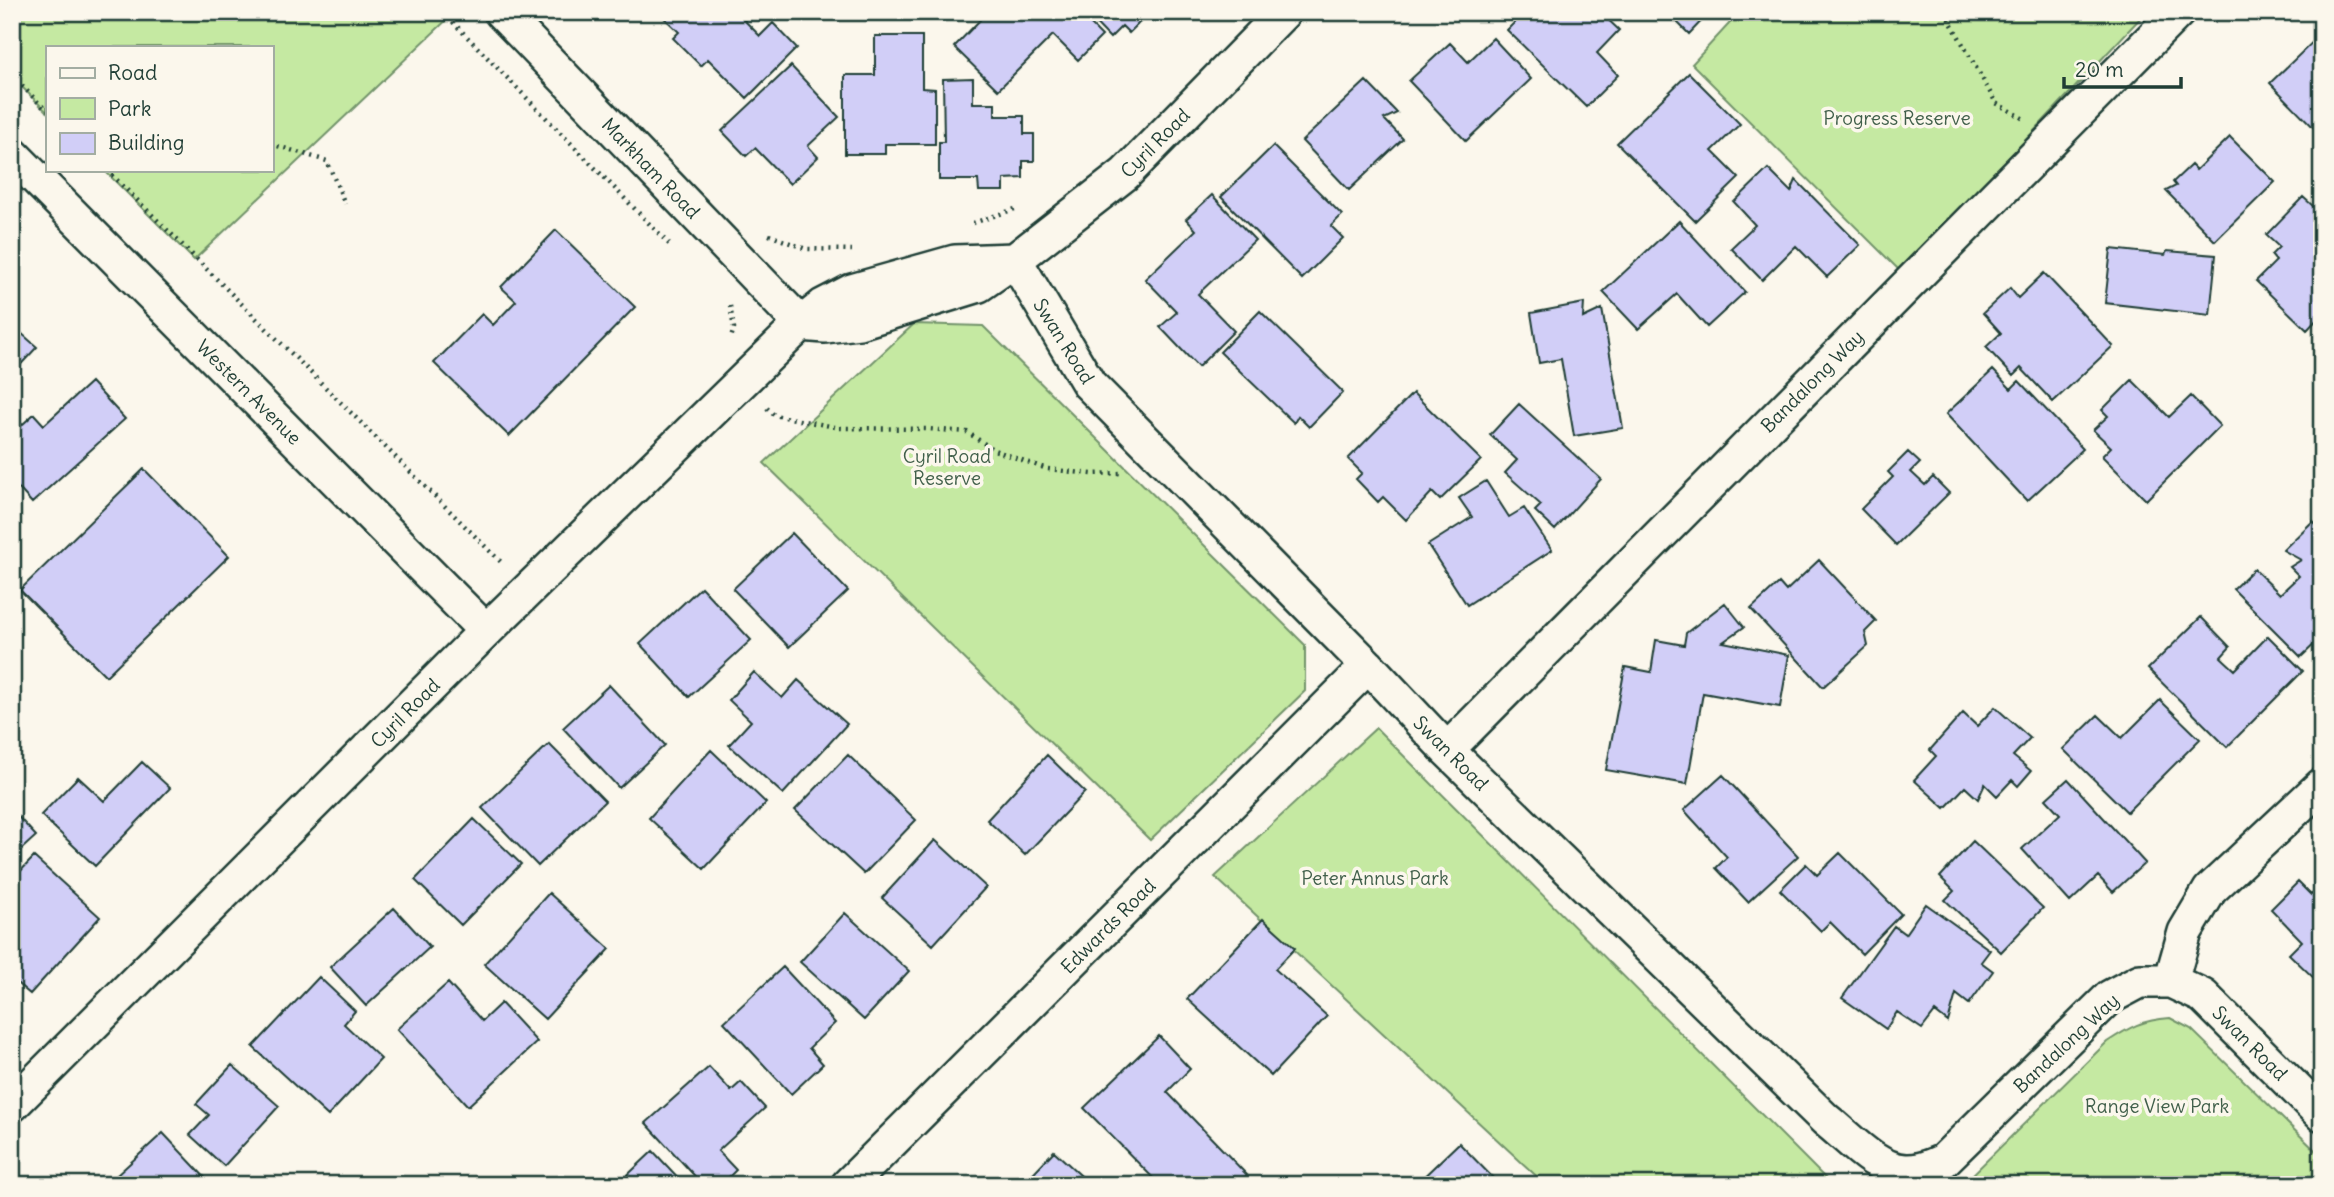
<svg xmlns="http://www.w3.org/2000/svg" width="2334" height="1197" font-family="Delius,sans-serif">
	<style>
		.green { fill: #c5e9a2; stroke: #72936b; stroke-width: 2 }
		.building { fill: #d1cef7; stroke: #1f3d34; stroke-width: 2 }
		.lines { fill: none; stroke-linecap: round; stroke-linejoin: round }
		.street-casing { stroke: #1f3d34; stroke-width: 38 }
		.path { stroke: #1f3d34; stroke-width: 4.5; stroke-dasharray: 2 5; stroke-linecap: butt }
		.street { stroke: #fbf7ec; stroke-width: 33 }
		.labels { text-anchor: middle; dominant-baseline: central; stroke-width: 7; stroke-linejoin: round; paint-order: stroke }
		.park-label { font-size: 19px; fill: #405f4a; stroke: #fbf7ec }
		.street-label { font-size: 19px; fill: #1f3d34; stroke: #fbf7ec }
	</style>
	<rect width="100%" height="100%" fill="#fbf7ec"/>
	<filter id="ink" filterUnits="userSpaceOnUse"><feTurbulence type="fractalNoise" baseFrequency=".0143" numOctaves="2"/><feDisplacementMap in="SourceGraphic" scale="14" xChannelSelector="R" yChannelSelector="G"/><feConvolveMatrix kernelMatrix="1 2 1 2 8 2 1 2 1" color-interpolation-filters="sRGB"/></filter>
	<g filter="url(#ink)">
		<path class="green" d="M12,12H455L194,260L104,170H271V47H47V112L12,77Z
			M1740,12H2146L1901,272L1692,64Z
			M914,324L983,326L1305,645V691L1150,840L764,463Z
			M1376,728L1832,1185H1546L1215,877Z
			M2170,1018L2191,1029L2322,1157V1185H1962L2107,1042C2130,1027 2142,1020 2170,1018Z"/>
		<path class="building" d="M658,12H736L760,36L773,23L797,48L747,98L708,59L701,66L673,38L679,32Z
			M972,12H1078L1102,36L1078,60L1053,35L998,90L954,47L980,20Z
			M1085,12H1150L1129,33L1122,26L1110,38Z
			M1525,12H1600L1619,30L1597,53L1618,75L1586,107L1507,30Z
			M1667,12H1710L1689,34Z
			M2322,33V136L2270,83Z
			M875,36H922V88L935,89V144H885V154H845V75H875Z
			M1493,38L1531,79L1466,141L1409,81L1450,43L1468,62Z
			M791,66L839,117L808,146L818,157L790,184L755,148L746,156L722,131Z
			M1689,73L1740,124L1712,151L1739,178L1695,221L1617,143Z
			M973,78V103H995V116H1024V134H1034V161H1023V178L1004,179V191H979L978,180H939V142H944L943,79Z
			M1366,81L1397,113L1384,119L1403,139L1349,190L1302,141Z
			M2230,137L2275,182L2215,241L2166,191L2176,186L2173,182L2191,165L2196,170Z
			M1273,146L1342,215L1331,226L1343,238L1302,279L1221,197Z
			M1768,169L1791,192L1796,180L1860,245L1827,277L1796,246L1762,280L1731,248L1755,225L1734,202Z
			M1212,195L1255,240L1198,294L1234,331L1198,367L1160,327L1177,312L1145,279L1196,230L1186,219Z
			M2303,197L2322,214V314L2307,330L2256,281L2276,261L2271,255L2279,247L2266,235Z
			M1679,221L1745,292L1707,327L1677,294L1638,329L1603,292Z
			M556,230L635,307L509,436L434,363L482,314L493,325L516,301L501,287Z
			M2111,249L2165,255L2167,251L2216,255L2210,315L2105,303Z
			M2044,273L2113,346L2053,402L2021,368L2013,376L1986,347L2001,333L1983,313L2010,288L2018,298Z
			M1584,303L1583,318L1602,309L1623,428L1574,436L1561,359L1539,363L1531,313Z
			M1260,311L1343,392L1309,427L1298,416L1294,423L1220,352Z
			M12,325L37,347L12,374Z
			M1993,370L2011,389L2019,381L2083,449L2027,501L1946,414Z
			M2132,380L2169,417L2191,396L2220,426L2146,500L2102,456L2111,447L2093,430L2108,416L2102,410Z
			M91,382L125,419L32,503L12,481V434L34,414L44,425Z
			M1413,393L1481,460L1440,500L1432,492L1406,520L1383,497L1378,502L1356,479L1362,473L1348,459Z
			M1519,404L1601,479L1555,530L1535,511L1541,505L1505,473L1517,460L1490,435Z
			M1908,452L1920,463L1911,472L1925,485L1933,477L1949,493L1896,545L1861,509L1893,477L1888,472Z
			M144,469L229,556L106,676L20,590Z
			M1486,481L1509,517L1524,508L1552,550L1467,605L1428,545L1472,517L1459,498Z
			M2313,521L2322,530V637L2301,657L2233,589L2254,569L2280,594L2299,576L2290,567L2301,560L2283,550Z
			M792,533L848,591L789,647L733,589Z
			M1819,560L1876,621L1865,632L1868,646L1823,687L1751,609L1779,583L1786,591Z
			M701,587L751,640L689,697L640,644Z
			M1725,603L1744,627L1723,642L1789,655L1780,707L1703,693L1687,784L1606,770L1625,667L1651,672L1656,640L1684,645L1686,633Z
			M2201,617L2230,647L2221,657L2235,670L2268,636L2303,671L2227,747L2148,669Z
			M754,672L782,698L798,680L847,724L783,794L729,745L751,721L729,700Z
			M609,685L665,745L619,788L563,728Z
			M2160,700L2200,739L2127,812L2063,749L2098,715L2122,738Z
			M1995,707L2030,738L2013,756L2031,771L2018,786L2012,780L1997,796L1985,784L1978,799L1965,787L1945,808L1914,780L1936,756L1930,750L1963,713L1977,726Z
			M549,744L605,801L538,866L482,808Z
			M711,750L766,803L704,869L649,818Z
			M848,755L916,820L864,874L795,810Z
			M1047,755L1085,792L1025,855L987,820Z
			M142,762L170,788L95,866L41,815L78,777L104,801Z
			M1723,775L1798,856L1748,902L1716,868L1727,857L1684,810Z
			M2068,779L2145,863L2113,892L2098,876L2070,902L2022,849L2060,814L2046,799Z
			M12,810L36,836L12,858Z
			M474,819L521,864L461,925L415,880Z
			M935,840L986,887L933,945L882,898Z
			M1973,841L2043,908L2001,952L1945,900L1954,891L1940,877Z
			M1840,853L1901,914L1862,954L1830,922L1821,931L1780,890L1806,864L1817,875Z
			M34,857L100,917L30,994L12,979V880Z
			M2298,882L2311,895L2322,885V986L2289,954L2302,941L2271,909Z
			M549,893L610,949L545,1019L484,964Z
			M1926,904L1990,950L1981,962L1993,971L1969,1004L1956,994L1948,1022L1935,1012L1922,1029L1897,1012L1886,1029L1842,998L1894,926L1905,934Z
			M394,908L430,947L366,1006L330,967Z
			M845,913L909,971L864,1020L800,962Z
			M1263,919L1295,948L1275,969L1327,1016L1271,1076L1187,999Z
			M783,967L835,1023L809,1048L823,1064L791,1094L724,1022Z
			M319,977L355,1011L344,1024L381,1059L328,1116L253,1047Z
			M448,983L482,1021L501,1003L537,1042L468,1106L397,1029Z
			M1159,1036L1190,1069L1167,1092L1247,1175L1237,1185H1160L1084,1108Z
			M232,1065L279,1106L224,1166L190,1135L209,1115L196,1104Z
			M709,1067L731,1091L741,1082L765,1108L718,1151L736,1170L721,1185H703L646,1123Z
			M163,1133L212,1185H126L117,1175Z
			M1459,1143L1500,1185H1415Z
			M653,1151L685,1185H617Z
			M1054,1151L1091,1185H1022Z"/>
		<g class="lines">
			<defs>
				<path id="street" d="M501,12L801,324
					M12,154L486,631
					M1015,260L1089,384L1368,666L1447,750L1826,1120C1849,1138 1875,1169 1905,1171C1919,1172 1931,1166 1943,1161L2110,997L2140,981H2171L2185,932L2210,890L2322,785
					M801,324L825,326L859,322L979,285L1015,260L1125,174L1284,12
					M1447,750L2178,12
					M2171,981L2203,996L2322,1115
					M12,1105L486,631L801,324L823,306L852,291L955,262L1015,260
					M848,1185L1368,666"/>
			</defs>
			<use href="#street" class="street-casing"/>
			<path class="path" d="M443,12L670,245
				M1945,12L1996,103L2024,119
				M2213,22L2223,12
				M12,76L47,111
				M271,144L327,161L345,204
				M107,170L503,564
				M973,223L1018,208
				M769,235L806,249L852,250
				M730,306L734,328L731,338
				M767,408L774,415L840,428L928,429L967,432L994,450L1047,469L1092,474L1123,473
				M1977,1177L1988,1185"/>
			<use href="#street" class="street"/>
		</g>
	</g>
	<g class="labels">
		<g class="park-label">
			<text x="1897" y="118">Progress Reserve</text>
			<text x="947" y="456">Cyril Road<tspan x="947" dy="22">Reserve</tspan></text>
			<text x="1375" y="878">Peter Annus Park</text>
			<text x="2157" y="1106">Range View Park</text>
		</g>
		<g class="street-label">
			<text transform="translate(1155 143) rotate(-45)">Cyril Road</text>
			<text transform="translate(651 168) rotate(46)">Markham Road</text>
			<text transform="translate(1064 341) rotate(58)">Swan Road</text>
			<text transform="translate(1812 381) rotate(-45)">Bandalong Way</text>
			<text transform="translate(249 392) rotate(45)">Western Avenue</text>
			<text transform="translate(405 713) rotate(-45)">Cyril Road</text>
			<text transform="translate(1451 753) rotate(45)">Swan Road</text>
			<text transform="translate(1108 926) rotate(-45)">Edwards Road</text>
			<text transform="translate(2066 1043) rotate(-43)">Bandalong Way</text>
			<text transform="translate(2250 1043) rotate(45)">Swan Road</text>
		</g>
	</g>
	<rect width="2334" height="1197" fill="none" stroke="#fbf7ec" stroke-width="42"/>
	<rect x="21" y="21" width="2292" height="1155" fill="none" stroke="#1f3d34" stroke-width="2.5" filter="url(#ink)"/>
	<rect x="46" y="46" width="228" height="126" fill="#fbf7ec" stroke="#a3ada2" stroke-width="2"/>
	<rect x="60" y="68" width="35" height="10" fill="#fbf7ec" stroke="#a3ada2" stroke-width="2"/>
	<text x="108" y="80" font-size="21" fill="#1f3d34">Road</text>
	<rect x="60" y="98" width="35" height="21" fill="#c5e9a2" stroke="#a3ada2" stroke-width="2"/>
	<text x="108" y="116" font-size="21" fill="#1f3d34">Park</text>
	<rect x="60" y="133" width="35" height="21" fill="#d1cef7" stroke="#a3ada2" stroke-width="2"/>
	<text x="108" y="150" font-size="21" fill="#1f3d34">Building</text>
	<path d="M2064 77v10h117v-10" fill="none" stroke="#1f3d34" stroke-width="3.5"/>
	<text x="2075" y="77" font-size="21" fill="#1f3d34" stroke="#fbf7ec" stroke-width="5" paint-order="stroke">20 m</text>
</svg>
